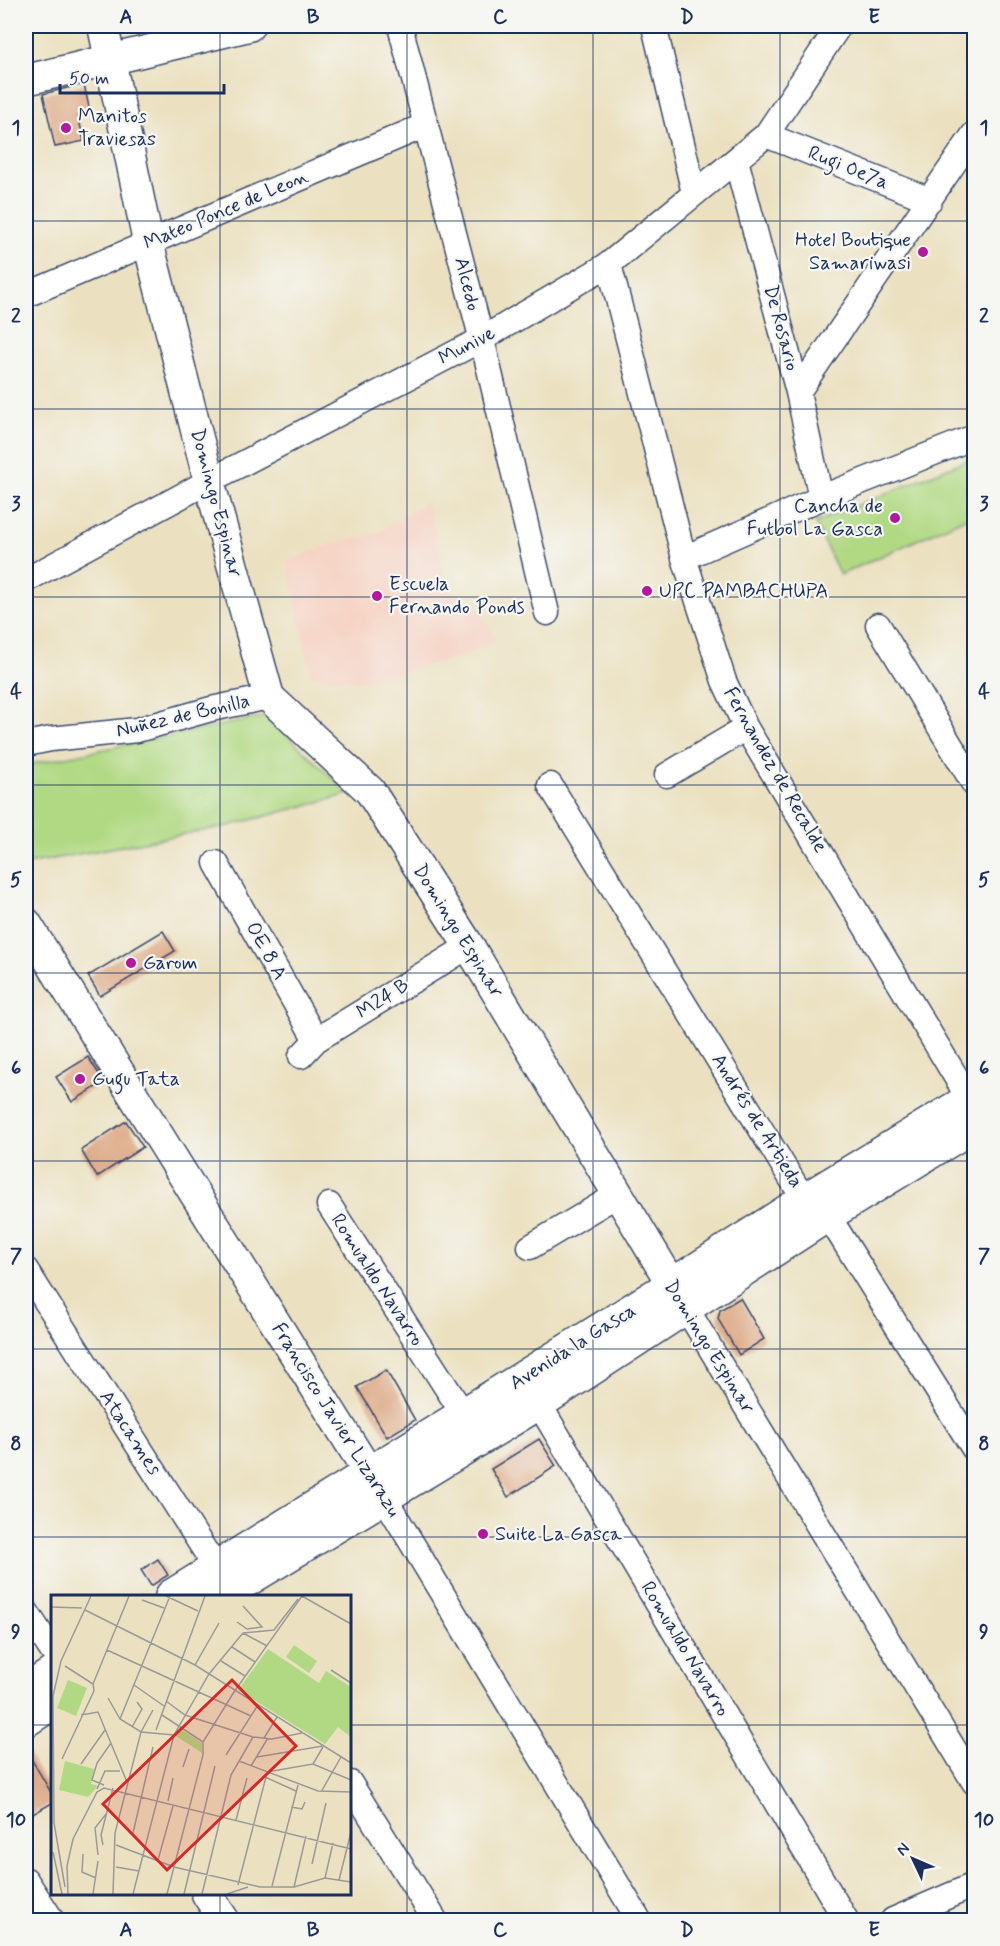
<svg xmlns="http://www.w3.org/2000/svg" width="1000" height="1946" font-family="Mynerve,sans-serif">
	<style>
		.built { fill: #f6d2c3 }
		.green { fill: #b1d983; stroke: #668470; stroke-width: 1.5 }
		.building { fill: #dba47f }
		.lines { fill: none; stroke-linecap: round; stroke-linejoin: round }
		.minor-casing { stroke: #3a4a6d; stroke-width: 27 }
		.tertiary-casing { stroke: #3a4a6d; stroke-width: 33 }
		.secondary-casing { stroke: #3a4a6d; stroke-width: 36 }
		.minor { stroke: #fff; stroke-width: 24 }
		.tertiary { stroke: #fff; stroke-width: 30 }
		.secondary { stroke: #fff; stroke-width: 33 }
		.grid { fill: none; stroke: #1b2f5e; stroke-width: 1.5; stroke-opacity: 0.55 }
		.poi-dot { fill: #b5179e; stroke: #f6f6f2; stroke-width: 2 }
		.labels { text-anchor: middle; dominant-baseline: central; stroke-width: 4.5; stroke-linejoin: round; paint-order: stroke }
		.poi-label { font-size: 20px; fill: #1b2f5e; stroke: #f6f6f2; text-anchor: start }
		.street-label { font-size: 20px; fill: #1b2f5e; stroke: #f6f6f2 }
		.inset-road { fill: none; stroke: #989a99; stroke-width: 1.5 }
		.view { fill: #d62828; fill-opacity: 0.15; stroke: #d62828; stroke-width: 3 }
		.inset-edge { fill: none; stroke: #1b2f5e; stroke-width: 3 }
		.neatline { fill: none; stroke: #1b2f5e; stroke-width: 2 }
		.grid-label { font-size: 20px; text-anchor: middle; font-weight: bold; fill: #1b2f5e }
	</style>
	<rect width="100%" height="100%" fill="#f6f6f2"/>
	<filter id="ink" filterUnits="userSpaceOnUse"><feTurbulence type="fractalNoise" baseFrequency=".0167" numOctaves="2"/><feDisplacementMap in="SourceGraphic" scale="12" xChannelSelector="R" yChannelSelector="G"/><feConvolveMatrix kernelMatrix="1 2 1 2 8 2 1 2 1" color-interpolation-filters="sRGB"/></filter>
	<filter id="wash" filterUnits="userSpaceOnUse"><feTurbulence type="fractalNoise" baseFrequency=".008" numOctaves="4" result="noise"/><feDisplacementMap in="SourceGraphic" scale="24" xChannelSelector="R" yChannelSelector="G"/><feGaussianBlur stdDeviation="1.35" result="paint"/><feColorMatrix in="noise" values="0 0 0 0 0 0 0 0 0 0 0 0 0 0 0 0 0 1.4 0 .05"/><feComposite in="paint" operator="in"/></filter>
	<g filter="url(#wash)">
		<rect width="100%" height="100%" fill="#ebe1c0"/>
		<path class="built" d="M426,502L438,539L444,588L477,604L497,641L464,656L365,682L311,676L287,561L339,541L377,534Z"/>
		<path class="green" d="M969,459L974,470V514L840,575L815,523Z
			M267,716L349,794L228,826L26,864V765Z"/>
		<g id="blocks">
			<path class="building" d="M84,84L90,112L78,116L84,141L55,147L43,94Z
				M163,931L175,951L100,996L88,976Z
				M88,1057L104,1082L72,1102L56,1077Z
				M126,1121L143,1147L97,1177L81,1150Z
				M740,1298L764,1339L739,1355L718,1319L720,1310Z
				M386,1370L415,1420L387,1437L357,1387Z
				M539,1439L556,1466L508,1497L491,1469Z
				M158,1559L168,1575L151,1586L141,1570Z
				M26,1750L52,1794V1803L26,1818Z"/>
		</g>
	</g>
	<g filter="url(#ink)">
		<use href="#blocks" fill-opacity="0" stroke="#3a4a6d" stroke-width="1.5"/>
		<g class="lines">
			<defs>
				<path id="minor" d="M400,26L485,352L547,613
					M654,26L694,193
					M766,135L930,200
					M736,160L798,392L821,498
					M609,264L684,558L724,681L746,728L974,1107
					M26,295L426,125
					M798,392L974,134
					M684,558L830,494L974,437
					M26,580L209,481L482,339L609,264L766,135L839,26
					M878,625L974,784
					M26,744L51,739L137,730L211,709L269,697
					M667,775L746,728
					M550,785L797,1188L837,1230L974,1449
					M216,863L316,1040
					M301,1056L316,1040L469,946
					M329,1205L464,1415
					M530,1247L617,1195
					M26,1270L225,1582
					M686,1308L974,1782
					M530,1389L846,1920
					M384,1497L639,1920
					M26,1611L52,1651
					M350,1783L435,1920
					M26,1880L52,1920
					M893,1920L974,1885"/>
				<path id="tertiary" d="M103,26L148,242L209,481L269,697L370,791L469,946L685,1306
					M26,80L249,26
					M26,923L382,1494
					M207,1894L224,1920"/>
				<path id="secondary" d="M172,1596L671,1286L807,1199L974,1097
					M220,1596L540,1402L824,1217L974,1125
					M26,1691L52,1674
					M26,1720L52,1703"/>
			</defs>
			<use href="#minor" class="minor-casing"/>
			<use href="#tertiary" class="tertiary-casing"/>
			<use href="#secondary" class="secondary-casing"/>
			<use href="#minor" class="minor"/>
			<use href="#tertiary" class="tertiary"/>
			<use href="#secondary" class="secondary"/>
		</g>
	</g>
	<path class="grid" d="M220,26V1596M407,26V1920M593,26V1920M780,26V1920M26,221H974M26,409H974M26,597H974M26,785H974M26,973H974M26,1161H974M26,1349H974M26,1537H974M26,1725H52M350,1725H974M220,1894V1920"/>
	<g class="poi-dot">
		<circle cx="66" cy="128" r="6"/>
		<circle cx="923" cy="252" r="6"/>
		<circle cx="895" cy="518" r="6"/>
		<circle cx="647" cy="591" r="6"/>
		<circle cx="377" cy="596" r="6"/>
		<circle cx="131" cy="963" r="6"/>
		<circle cx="80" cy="1079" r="6"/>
		<circle cx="483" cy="1534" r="6"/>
	</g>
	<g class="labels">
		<g class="poi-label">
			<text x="78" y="116">Manitos<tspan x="78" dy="23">Traviesas</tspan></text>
			<text x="911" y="240" text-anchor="end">Hotel Boutique<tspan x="911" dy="23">Samariwasi</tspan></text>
			<text x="883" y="506" text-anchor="end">Cancha de<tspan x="883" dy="23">Futbol La Gasca</tspan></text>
			<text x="389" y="584">Escuela<tspan x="389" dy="23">Fernando Ponds</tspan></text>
			<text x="659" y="591">UPC PAMBACHUPA</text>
			<text x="143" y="963">Garom</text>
			<text x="92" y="1079">Gugu Tata</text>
			<text x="495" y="1534">Suite La Gasca</text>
		</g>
		<g class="street-label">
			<text transform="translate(848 168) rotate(22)">Rugi Oe7a</text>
			<text transform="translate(226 210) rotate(-23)">Mateo Ponce de Leon</text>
			<text transform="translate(467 284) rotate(76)">Alcedo</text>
			<text transform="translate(781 328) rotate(75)">De Rosario</text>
			<text transform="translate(467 346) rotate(-28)">Munive</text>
			<text transform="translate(216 503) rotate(75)">Domingo Espinar</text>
			<text transform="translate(183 716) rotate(-13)">Nuñez de Bonilla</text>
			<text transform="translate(775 770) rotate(60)">Fernandez de Recalde</text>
			<text transform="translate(458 931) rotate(58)">Domingo Espinar</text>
			<text transform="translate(266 951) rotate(61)">OE 8 A</text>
			<text transform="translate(383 999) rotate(-32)">M24 B</text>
			<text transform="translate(757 1121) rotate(58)">Andrés de Artieda</text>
			<text transform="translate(377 1280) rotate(57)">Romualdo Navarro</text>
			<text transform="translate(573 1347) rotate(-32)">Avenida la Gasca</text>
			<text transform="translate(709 1347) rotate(58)">Domingo Espinar</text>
			<text transform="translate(336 1420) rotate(58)">Francisco Javier Lizarazu</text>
			<text transform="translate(130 1433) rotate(57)">Atacames</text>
			<text transform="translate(685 1649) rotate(59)">Romualdo Navarro</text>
		</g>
	</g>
	<g transform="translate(51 1595)">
		<rect width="300" height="300" fill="#ebe1c0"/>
		<path d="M243,50L266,66L258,78L235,62ZM217,54L268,88L275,76L300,92V142L287,132L274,149L187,95ZM17,85L36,93L25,121L6,113ZM128,133L151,148V158L125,141ZM14,166L43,174L40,189L47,191L37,202L8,195Z" fill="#b1d983"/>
		<path class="inset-road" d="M115,1L147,16M91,5L113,13M0,12L31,13M34,15L144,70L300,168M186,27L196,34L211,32L192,11M192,38L223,35L247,4M192,38L216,51M181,52L204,67M56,55L200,121M170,66L194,81M144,70L168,28M280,75L300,88M42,89L78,1M83,90L113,111M57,103L69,124L90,137L123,140M115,106L134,120L202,142L221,144L251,138M30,120L47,117L76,187M111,120L152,147M69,124L119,1M81,132L91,114L86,107M105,135L154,1M213,143L226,122M175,160L207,110M206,162L272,151M11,164L43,96L42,89L14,71M188,166L267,196L300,197M30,169L54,135M262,169L272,152M200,171L217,143M132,172L138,154M216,177L262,169L300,185M214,182L245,196M53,190L41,185L46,168L60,148M46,194L54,176H69M270,197L290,162M117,206L122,183M240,212L251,214L254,207M185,225L196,183M82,238L102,152M52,250L50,240L62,193M65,250L123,272L209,292M2,257L11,299M32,259L31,277L45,283M47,260L44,233L55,219M107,265L122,211M261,269L275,208M65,272L88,276M274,283L282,248M288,285L300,237M187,290L216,178M221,291L247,190M14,292L3,228L2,101L10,66L40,1M208,292H243L274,283L300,287M243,292L255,241M17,299L16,271L22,244L46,197L53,193L300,254M42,299L47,266M62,299L64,238L90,137L102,115M82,299L123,140L158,79L192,38M116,299L152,160V147L183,97L251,1L300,29M133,299L164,171M151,299L180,180L202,142M176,299L197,292"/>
		<path class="view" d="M181,85L245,151L116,275L52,209Z"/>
		<rect width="300" height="300" class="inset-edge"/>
	</g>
	<rect width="1000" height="1946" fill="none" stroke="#f6f6f2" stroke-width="66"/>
	<g transform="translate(913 1859) rotate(314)" stroke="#f6f6f2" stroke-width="4.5" paint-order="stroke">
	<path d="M0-4.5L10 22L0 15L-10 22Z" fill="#1b2f5e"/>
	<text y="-9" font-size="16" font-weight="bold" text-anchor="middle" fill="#1b2f5e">N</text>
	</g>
	<path d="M60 84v9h164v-9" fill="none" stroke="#1b2f5e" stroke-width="3"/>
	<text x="69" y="84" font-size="18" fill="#1b2f5e" stroke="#f6f6f2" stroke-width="4.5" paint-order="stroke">50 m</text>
	<rect x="33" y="33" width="934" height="1880" class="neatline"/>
	<g class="grid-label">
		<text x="126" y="23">A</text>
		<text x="313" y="23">B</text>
		<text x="500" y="23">C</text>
		<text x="687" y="23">D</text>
		<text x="874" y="23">E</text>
		<text x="16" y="134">1</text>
		<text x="984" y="134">1</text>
		<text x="16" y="322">2</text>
		<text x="984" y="322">2</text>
		<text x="16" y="510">3</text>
		<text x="984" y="510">3</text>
		<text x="16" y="698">4</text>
		<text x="984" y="698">4</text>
		<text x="16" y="886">5</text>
		<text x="984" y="886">5</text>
		<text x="16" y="1074">6</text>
		<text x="984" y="1074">6</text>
		<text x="16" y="1262">7</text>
		<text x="984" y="1262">7</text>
		<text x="16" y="1450">8</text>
		<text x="984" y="1450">8</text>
		<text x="16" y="1638">9</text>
		<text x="984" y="1638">9</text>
		<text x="16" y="1826">10</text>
		<text x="984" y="1826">10</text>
		<text x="126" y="1936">A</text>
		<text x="313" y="1936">B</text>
		<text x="500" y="1936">C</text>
		<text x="687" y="1936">D</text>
		<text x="874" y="1936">E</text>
	</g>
</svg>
